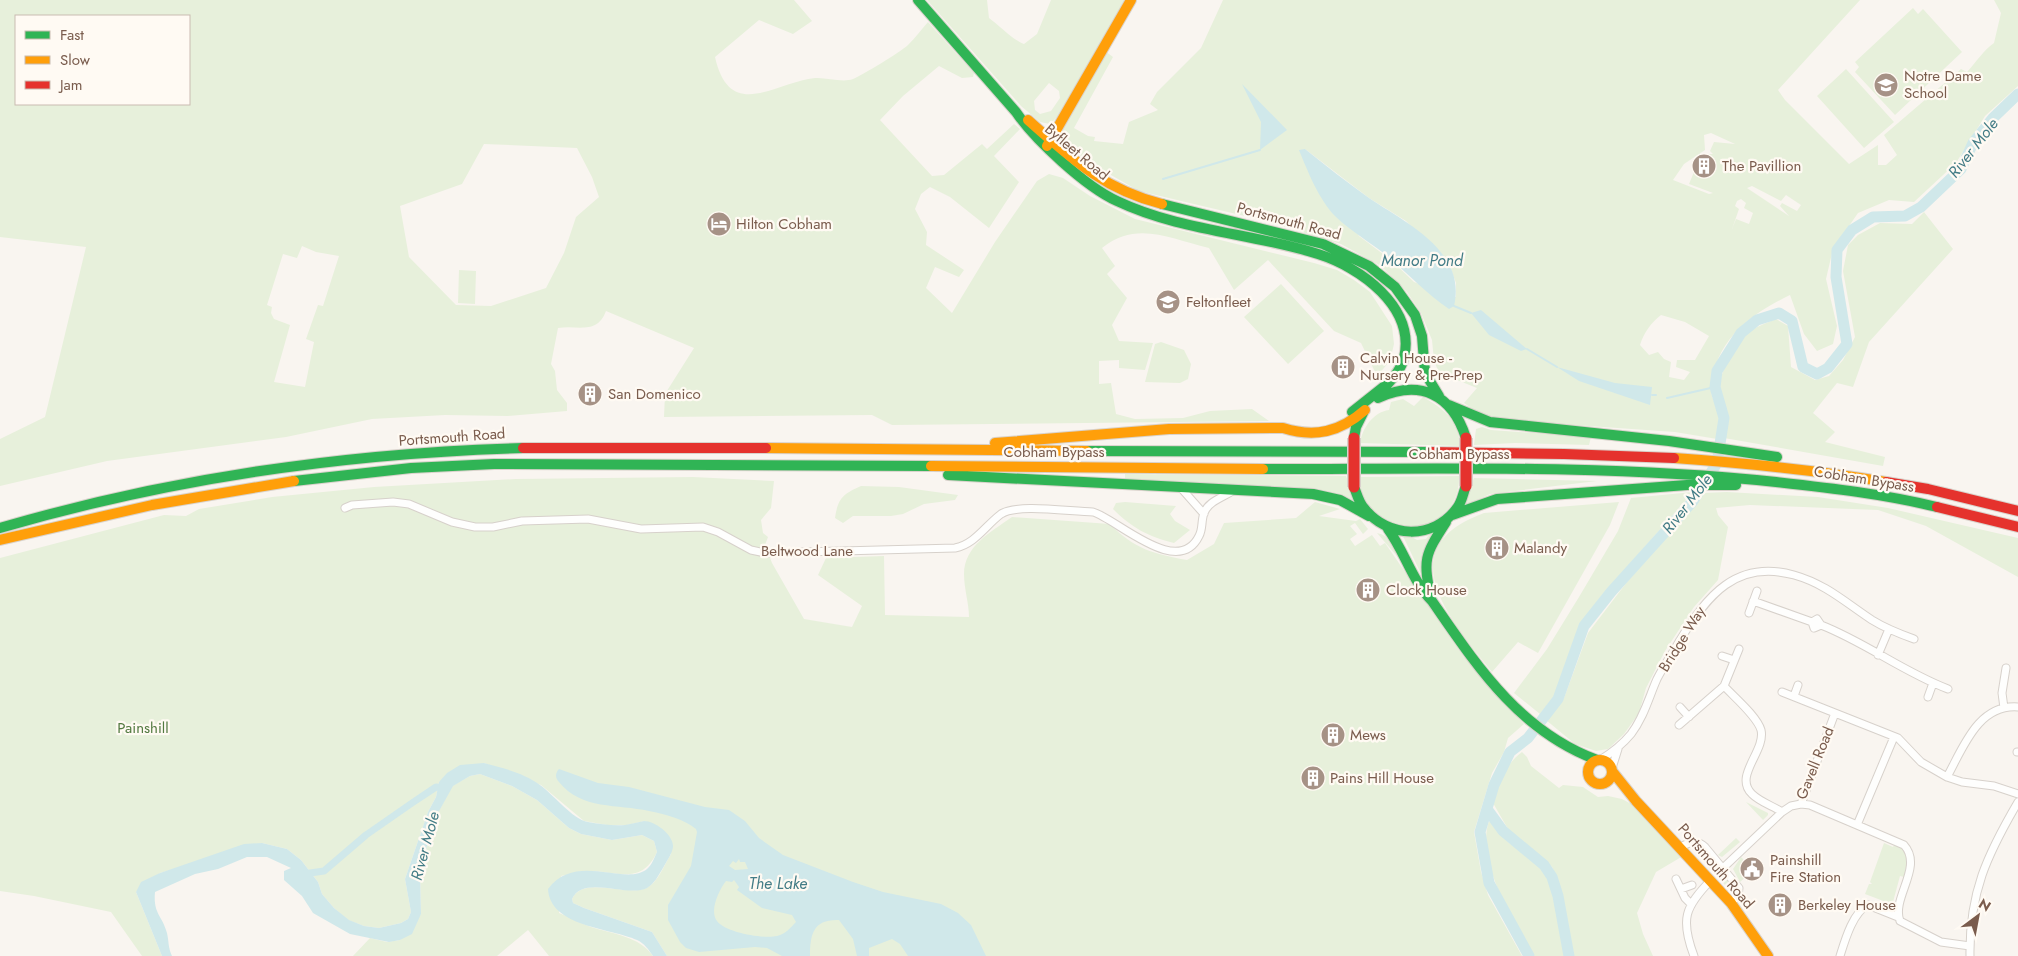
<svg xmlns="http://www.w3.org/2000/svg" width="2018" height="956" font-family="Jost,sans-serif">
	<style>
		.green { fill: #e7f0db; fill-rule: evenodd }
		.water { fill: #d0e8ea; fill-rule: evenodd }
		.lines { fill: none; stroke-linecap: round; stroke-linejoin: round }
		.stream { stroke: #d0e8ea; stroke-width: 2 }
		.canal { stroke: #d0e8ea; stroke-width: 7 }
		.river { stroke: #d0e8ea; stroke-width: 11 }
		.street-casing { stroke: #d7d1cb; stroke-width: 9 }
		.fast-casing { stroke: #d9d2cb; stroke-width: 12 }
		.slow-casing { stroke: #d9d2cb; stroke-width: 12 }
		.jam-casing { stroke: #d9d2cb; stroke-width: 12 }
		.street { stroke: #fefefd; stroke-width: 7 }
		.fast { stroke: #30b455; stroke-width: 10 }
		.slow { stroke: #ff9f0a; stroke-width: 10 }
		.jam { stroke: #e5322d; stroke-width: 10 }
		.jam-bridge-casing { stroke: #dad1cc; stroke-width: 14; stroke-linecap: butt }
		.jam-bridge { stroke: #e5322d; stroke-width: 11 }
		.labels { text-anchor: middle; dominant-baseline: central; stroke-width: 4.5; stroke-linejoin: round; paint-order: stroke }
		.poi-label { font-size: 15px; fill: #7a5c4d; stroke: #fffaf3; text-anchor: start }
		.street-label { font-size: 15px; fill: #7a5c4d; stroke: #fffaf3 }
		.park-label { font-size: 15px; fill: #537a41; stroke: #fffaf3 }
		.water-label { font-size: 16px; font-style: italic; fill: #437c86; stroke: #fffaf3 }
	</style>
	<rect width="100%" height="100%" fill="#f9f5f0"/>
	<path class="green" d="M0,0H794L812,21L793,34L759,20L715,57C730,123 775,82 815,78C826,77 842,83 853,79C864,74 899,53 908,45C915,38 922,29 928,22L974,73L973,77L962,78L939,66L903,96L880,120L932,176L944,175L982,144L987,149L1014,124L1020,129L994,156L1019,182L989,228L950,197L930,187L921,194L915,209L927,232L926,245L964,270L959,277L935,267L926,288L952,313L995,242L1037,181L1049,174L1063,178L1090,196L1135,219L1314,263L1337,270L1354,280L1370,292L1392,326L1394,344L1390,361L1377,376L1361,343L1334,331L1268,260L1234,290L1209,248C1170,239 1137,220 1102,248L1115,266L1107,274L1127,298L1112,325L1119,341L1153,343L1145,370L1119,368V360L1099,361V384L1111,383L1116,414L1135,419L1183,418L1210,411L1252,409L1269,421L892,425L872,415L664,417L665,394L694,348L606,311C597,335 579,325 558,328L551,364L555,371L557,390L567,403V411L508,416L445,415L372,419L286,437L107,461L0,486V439L45,417L86,247L0,237ZM16,16H189V104H16ZM484,144L577,148L592,177L599,197L576,217L564,253L546,288L491,306L456,305L409,257L400,206L462,184ZM302,246L316,252L339,256L323,306L318,305L306,339L314,342L305,387L274,382L290,325L274,319L271,313L272,307L267,305L283,254L297,258Z
		M927,0H987L989,18C1000,26 1013,40 1024,44L1037,34L1051,0H1129C1107,39 1084,93 1050,124L1040,122L1021,106ZM1049,83L1059,91L1060,98L1051,111L1040,114L1035,110L1034,101Z
		M1223,0H1860L1778,90L1785,100L1849,164L1878,145V165H1886L1897,155L1884,135L1961,69L1967,72C1977,61 1983,51 1994,43L2001,13L1994,0H2018V86L1985,116L1956,163L1914,202L1889,200L1858,213L1833,249L1826,279L1837,326L1833,344L1817,351L1804,334L1790,295C1751,314 1716,339 1711,387C1710,398 1718,406 1720,416C1721,423 1718,432 1717,439L1675,432L1503,420L1477,412L1464,403L1477,388L1457,380L1441,377L1434,361L1432,340L1421,313L1407,292L1381,266L1341,244L1266,221L1139,191L1090,163L1062,141L1064,122L1105,51L1113,57L1074,128L1088,136L1095,137L1094,141L1123,144L1129,122L1158,110L1150,104L1157,92L1201,48ZM1711,133L1735,144L1714,142L1710,151L1713,154H1708L1715,159L1707,176L1694,172L1689,184L1713,193L1709,194L1673,180L1684,164L1705,150L1704,135ZM1305,149L1369,198L1406,221L1450,267L1456,283V297L1414,282L1391,260L1359,236ZM1752,186L1781,201L1786,195L1801,205L1797,211L1782,203L1780,206L1789,216L1747,188ZM1741,199L1746,203L1744,208L1753,213L1749,224L1736,219L1732,229L1739,209L1735,206L1737,201ZM1661,315L1685,322L1709,336L1695,360H1677L1676,367L1690,372L1684,380L1669,377L1671,362L1664,359L1658,352L1649,355L1640,345C1644,332 1651,323 1661,315Z
		M1913,8L1918,14L1923,9L1962,52L1895,115L1855,72L1859,67L1855,62Z
		M1846,69L1894,122L1864,148L1817,96Z
		M1924,212L1953,249L1869,342L1853,387L1837,383L1813,413L1835,432L1825,442L1885,457L1883,466L1724,438C1727,419 1722,406 1720,388C1718,374 1737,341 1747,333C1755,327 1767,323 1776,319L1788,326L1791,367L1815,380L1829,376L1843,360L1855,337L1843,271L1848,245L1858,235L1880,223L1912,224Z
		M459,270L476,271L475,304L458,303Z
		M1281,284L1324,331L1288,364L1244,317Z
		M1161,342L1184,350L1191,364L1188,379L1180,383L1145,382L1155,344Z
		M1423,397C1444,409 1459,420 1460,446L1360,443C1362,429 1373,412 1389,410L1391,402L1403,399L1414,406Z
		M1482,427L1491,430L1591,437L1589,445L1515,443L1474,445L1476,429Z
		M1125,474L1346,476L1356,505L1349,500L1125,480Z
		M1459,476C1461,542 1358,545 1360,477Z
		M693,477L774,481L771,508L761,520L763,533L768,537L765,545L772,563L804,619L852,627L862,606L818,575L826,558L884,556L885,615L969,617C969,603 964,589 964,574C964,546 991,532 1012,517L1110,524C1134,549 1154,554 1187,560L1214,544L1224,523L1296,518L1315,502L1340,509L1319,516L1356,521L1360,519L1368,529L1363,534L1355,523L1350,526L1357,534L1350,539L1355,546L1372,535L1380,546L1385,543L1464,657L1524,724L1508,738L1504,752L1492,773L1474,832L1481,872L1488,895L1522,956H667L652,932L584,908L573,903L572,899C583,875 627,897 646,888C658,883 664,865 671,854L645,821L627,825H607L584,821L541,785L484,763L439,782L436,797L428,812L405,879L411,912L408,919L401,923L379,928L364,926L348,920L334,908L322,894L318,882L301,860L287,849L262,843L160,873L136,892L162,956H142L111,912L34,896L0,891V558L164,515L186,516L199,509L272,497L374,487L516,479Z
		M1474,478L1597,481L1490,494L1464,506Z
		M861,486L899,487L958,495L955,500L924,504L903,514L891,516H853L843,523L835,518C838,498 843,494 861,486Z
		M1693,492L1598,600L1579,628L1554,696L1540,714L1514,693L1547,649L1579,597L1618,531L1631,498Z
		M1727,492L1818,497L1888,508L2018,538V577L1926,526L1878,510L1750,505L1716,508L1718,515L1728,527L1718,580L1694,607L1665,651L1646,688L1639,713L1624,734L1608,749L1596,751L1575,744L1546,720L1564,698L1588,633L1627,582L1704,493Z
		M1125,502L1176,506L1170,514L1175,521L1190,530L1174,543C1149,537 1132,528 1113,509L1116,503Z
		M1619,502L1610,525L1538,653L1518,642L1492,672C1449,619 1388,548 1484,513Z
		M1437,531L1423,578L1402,534L1410,536L1417,540L1426,539L1430,533Z
		M1377,533C1392,536 1396,550 1402,562Z
		M1522,752L1527,757L1531,766L1559,788L1563,785L1583,787L1598,797L1608,796L1622,799L1639,808L1683,856L1656,872L1637,913L1643,934L1653,956H1571C1568,927 1566,894 1552,867L1508,829L1493,803C1493,786 1508,762 1522,752Z
		M480,774L512,786L537,800L569,828L581,834L612,840L642,835L654,841L657,852C641,886 618,871 588,871C579,871 570,874 561,876L559,913C570,917 580,923 591,927C613,934 639,936 653,956H549L528,930L497,956H353L370,938L387,942L400,940L421,914L420,873L433,822L452,786L470,776Z
		M1746,802L1768,813V815L1763,820Z
		M1489,821L1508,842L1542,868L1550,881L1563,935L1565,956H1533C1514,920 1475,862 1489,821Z
		M1736,838L1740,842L1722,857L1718,855Z
		M1884,843L1893,847L1895,843C1909,853 1908,861 1904,877L1900,876L1893,902L1898,903L1895,910L1890,911L1887,909L1886,902L1865,894L1869,884H1872L1870,882Z
		M1699,845L1736,888V894L1734,895L1690,846Z
		M1741,857L1746,862L1740,867L1748,875L1740,882L1733,869Z"/>
	<path class="water" d="M1242,84L1287,130L1260,150L1261,122Z
		M1305,149C1326,166 1347,182 1369,198C1406,223 1467,251 1454,306L1449,309C1427,294 1410,276 1391,259C1373,244 1353,233 1336,217C1319,200 1308,172 1299,150Z
		M1481,310L1527,349L1521,351L1489,335L1471,313Z
		M1557,367L1615,383L1652,387L1650,405L1579,381Z
		M484,763C503,768 524,773 540,785C553,794 572,819 588,822C600,824 613,826 625,825C632,824 638,822 644,821C655,821 674,835 673,847C672,854 666,862 663,868C658,876 655,883 647,888C628,898 583,874 572,899L573,903L584,908L652,932L667,956H653C649,950 644,943 637,940C611,928 550,927 548,889C576,851 625,887 647,869C652,865 654,858 657,852L654,841L642,835L612,840L581,834L569,828L537,800L512,786L480,774L470,776L453,786L433,822L420,873L421,914L412,934L400,940L389,942L350,934L313,913L302,896L284,880V871L291,868L267,857H247L218,869L195,874L155,892C153,914 162,915 167,933C169,942 168,948 172,956H162L136,892L141,882L160,873L244,844L262,843L287,849L301,860L318,882L322,894L334,908L349,920L364,926L379,928L401,923L408,919L411,912L405,879L428,812L436,797L439,782L447,773L460,765Z
		M559,769L598,783L629,787L705,807L729,810L745,821L759,838L783,855L853,882L883,892L941,904L958,913L971,925L986,956H908L900,944L892,939L869,948V956H857L853,939L839,920C814,919 810,933 810,956H782L767,948L755,947L699,952L686,948L680,942L668,920V905L691,866L697,832L696,829C684,819 665,814 649,811C618,804 581,810 559,782C555,778 555,773 559,769ZM739,859L740,862H745L748,869L735,870L729,866L733,861L736,863ZM734,880L739,887L737,890L762,908L792,915L796,922C790,928 786,934 777,936C764,939 726,933 717,921C709,911 719,890 726,881L732,882Z"/>
	<g class="lines">
		<path class="stream" d="M1163,179L1260,150
			M1454,306L1471,313
			M1527,349L1557,367
			M1652,395H1656
			M1667,398L1715,387"/>
		<path class="canal" d="M303,874L324,871L366,835L412,803L436,787L445,788"/>
		<path class="river" d="M1487,809L1503,831L1544,865L1552,877L1558,896L1569,956
			M1529,956L1489,883L1480,832L1494,785L1510,752L1528,738L1558,699L1584,626L1611,592L1693,501L1717,463L1724,418L1715,387L1717,371L1741,333L1757,320L1779,313L1792,321L1803,367L1817,374L1828,368L1847,344L1836,277L1837,250L1852,230L1873,217L1905,216L1921,207L1961,169L1973,143L1993,118L2018,94"/>
		<defs>
			<path id="street" d="M1181,488L1204,514
				M345,508L352,505L393,502L409,504L452,522L475,527H493L522,521L588,519L641,529L703,527L718,532L751,550L765,553L955,548C975,544 985,526 1001,514C1017,503 1072,512 1093,512C1117,519 1178,579 1199,536C1203,529 1201,521 1204,513C1208,502 1221,498 1231,492
				M1753,601L1812,622L1817,619L1821,625L1814,628L1812,622
				M1749,613L1757,591
				M1821,625C1865,642 1903,672 1948,689
				M1878,655L1889,629
				M1722,656L1734,660
				M1724,686C1733,696 1757,716 1761,730C1766,751 1733,776 1752,794C1760,802 1773,806 1782,812
				M1782,692L1898,738L1921,762L1947,777L1962,782L1994,786L2018,794
				M1794,696L1798,685
				M1928,697L1933,683
				M1680,707L1689,717
				M2004,708L2002,693L2006,668
				M1679,725L1724,686L1739,649
				M2017,752H2018
				M1600,760C1613,752 1622,745 1631,734C1644,717 1649,697 1657,679C1664,665 1673,653 1680,640C1707,596 1736,559 1794,575C1826,584 1846,603 1872,620C1885,628 1900,634 1914,639
				M1612,768L1618,749
				M1947,777C1963,748 1978,704 2018,707
				M1801,804L1810,805L1904,845C1924,867 1891,898 1900,921L1941,942L1970,946
				M1857,825L1894,737
				M1681,847C1689,842 1698,840 1705,847L1739,888L1738,896L1731,903
				M1723,868L1782,812L1791,806L1801,804L1835,713
				M1676,879L1685,898L1690,903
				M1681,889L1692,885
				M1694,956C1680,919 1685,907 1711,880
				M1840,956C1845,940 1853,912 1868,905L1898,917
				M1970,956C1969,893 1987,855 2018,802"/>
			<path id="fast" d="M918,0L1016,112C1035,140 1086,187 1117,201C1180,231 1252,233 1318,254C1360,267 1416,307 1404,358C1401,371 1389,382 1381,392
				M1162,204L1323,244L1369,266L1395,287L1415,315L1422,336L1425,373L1439,396
				M1378,398C1420,379 1452,394 1466,438
				M1449,405L1490,422L1669,441L1777,457
				M1352,412L1386,385
				M1354,438L1356,427L1363,413
				M1087,451L1430,452
				M1263,469C1434,469 1606,464 1776,482C1830,488 1884,494 1937,507
				M948,475L1313,494L1340,500L1369,516
				M294,481L411,468L494,464L931,466
				M1354,487C1357,494 1359,503 1364,508C1388,539 1434,540 1457,508C1462,502 1463,493 1466,486
				M1452,515L1497,499L1687,485H1736
				M0,528C171,478 345,453 523,448
				M1388,529C1405,552 1412,581 1432,601C1477,666 1519,731 1597,760
				M1431,599C1423,559 1424,556 1446,522"/>
			<path id="slow" d="M1028,120C1072,159 1103,189 1162,204
				M1047,146L1131,0
				M995,443L1169,429L1283,428C1315,438 1340,432 1365,410
				M766,448L1087,451
				M1674,458C1745,463 1816,470 1886,482
				M931,466L1263,469
				M0,540L152,505L294,481
				M1588 772a12 12 0 1 1 24 0a12 12 0 1 1-24 0Z
				M1612,771L1636,801L1731,903L1768,956"/>
			<path id="jam" d="M523,448H766
				M1430,452L1564,454L1674,458
				M1886,482L1928,489L2018,511
				M1937,507L2018,527"/>
		</defs>
		<use href="#street" class="street-casing"/>
		<use href="#fast" class="fast-casing"/>
		<use href="#slow" class="slow-casing"/>
		<use href="#jam" class="jam-casing"/>
		<use href="#street" class="street"/>
		<use href="#fast" class="fast"/>
		<use href="#slow" class="slow"/>
		<use href="#jam" class="jam"/>
		<defs>
			<path id="jam-bridge" d="M1354,438V487
				M1466,438V486"/>
		</defs>
		<use href="#jam-bridge" class="jam-bridge-casing"/>
		<use href="#jam-bridge" class="jam-bridge"/>
	</g>
	<defs>
		<symbol id="school-disc" viewBox="-11 -11 22 22"><circle r="9.5" fill="#a69286" stroke="#fffaf3"/><path d="M0-5L7-2L0 1L-7-2ZM-4 1L0 2.5L4 1V4Q0 6-4 4Z" fill="#fff"/></symbol>
		<symbol id="building-disc" viewBox="-11 -11 22 22"><circle r="9.5" fill="#a69286" stroke="#fffaf3"/><path d="M-4-6H4V6H1V3H-1V6H-4ZM-2.5-4.3h1.7v1.8h-1.7ZM.8-4.3h1.7v1.8H.8ZM-2.5-1h1.7V.8h-1.7ZM.8-1h1.7V.8H.8Z" fill="#fff"/></symbol>
		<symbol id="hotel-disc" viewBox="-11 -11 22 22"><circle r="9.5" fill="#a69286" stroke="#fffaf3"/><path d="M-6-4.5h1.5V1H6V5H4.5V3h-9V5H-6ZM-4 0a1.8 1.8 0 1 1 3.6 0ZM.5 0V-2.5h3Q6-2.5 6 0Z" fill="#fff"/></symbol>
		<symbol id="civic-disc" viewBox="-11 -11 22 22"><circle r="9.5" fill="#a69286" stroke="#fffaf3"/><path d="M-.6-6.5H3V-4.5H.6V-3L4-1V1h2V6H-6V1h2V-1L-.6-3ZM-1.2 2.5V6h2.4V2.5Z" fill="#fff"/></symbol>
	</defs>
	<g fill-rule="evenodd">
		<use href="#school-disc" x="1872" y="71" width="28" height="28"/>
		<use href="#building-disc" x="1690" y="152" width="28" height="28"/>
		<use href="#hotel-disc" x="705" y="210" width="28" height="28"/>
		<use href="#school-disc" x="1154" y="288" width="28" height="28"/>
		<use href="#building-disc" x="1329" y="353" width="28" height="28"/>
		<use href="#building-disc" x="576" y="380" width="28" height="28"/>
		<use href="#building-disc" x="1483" y="534" width="28" height="28"/>
		<use href="#building-disc" x="1354" y="576" width="28" height="28"/>
		<use href="#building-disc" x="1319" y="721" width="28" height="28"/>
		<use href="#building-disc" x="1299" y="764" width="28" height="28"/>
		<use href="#civic-disc" x="1738" y="855" width="28" height="28"/>
		<use href="#building-disc" x="1766" y="891" width="28" height="28"/>
	</g>
	<g class="labels">
		<g class="poi-label">
			<text x="1904" y="76">Notre Dame<tspan x="1904" dy="17">School</tspan></text>
			<text x="1722" y="166">The Pavillion</text>
			<text x="736" y="224">Hilton Cobham</text>
			<text x="1186" y="302">Feltonfleet</text>
			<text x="1360" y="358">Calvin House -<tspan x="1360" dy="17">Nursery &amp; Pre-Prep</tspan></text>
			<text x="608" y="394">San Domenico</text>
			<text x="1514" y="548">Malandy</text>
			<text x="1386" y="590">Clock House</text>
			<text x="1350" y="735">Mews</text>
			<text x="1330" y="778">Pains Hill House</text>
			<text x="1770" y="860">Painshill<tspan x="1770" dy="17">Fire Station</tspan></text>
			<text x="1798" y="905">Berkeley House</text>
		</g>
		<g class="street-label">
			<text transform="translate(1077 152) rotate(40)">Byfleet Road</text>
			<text transform="translate(1289 221) rotate(15)">Portsmouth Road</text>
			<text transform="translate(452 437) rotate(-4)">Portsmouth Road</text>
			<text x="1054" y="452">Cobham Bypass</text>
			<text x="1459" y="454">Cobham Bypass</text>
			<text transform="translate(1864 479) rotate(9)">Cobham Bypass</text>
			<text x="807" y="551">Beltwood Lane</text>
			<text transform="translate(1682 639) rotate(-58)">Bridge Way</text>
			<text transform="translate(1815 763) rotate(-68)">Gavell Road</text>
			<text transform="translate(1716 866) rotate(49)">Portsmouth Road</text>
		</g>
		<g class="park-label">
			<text x="143" y="728">Painshill</text>
		</g>
		<g class="water-label">
			<text transform="translate(1973 148) rotate(-52)">River Mole</text>
			<text x="1422" y="260">Manor Pond</text>
			<text transform="translate(1687 504) rotate(-52)">River Mole</text>
			<text transform="translate(425 846) rotate(-75)">River Mole</text>
			<text x="778" y="883">The Lake</text>
		</g>
	</g>
	<rect x="15" y="15" width="175" height="90" fill="#fffaf3" stroke="#cabbb1"/>
	<rect x="25" y="31" width="25" height="8" fill="#30b455" stroke="#cabbb1"/>
	<text x="60" y="40" font-size="15" fill="#7a5c4d">Fast</text>
	<rect x="25" y="56" width="25" height="8" fill="#ff9f0a" stroke="#cabbb1"/>
	<text x="60" y="65" font-size="15" fill="#7a5c4d">Slow</text>
	<rect x="25" y="81" width="25" height="8" fill="#e5322d" stroke="#cabbb1"/>
	<text x="60" y="90" font-size="15" fill="#7a5c4d">Jam</text>
	<g transform="translate(1978 916) rotate(32)" stroke="#fffaf3" stroke-width="4" paint-order="stroke">
	<path d="M0-4L9 19L0 12L-9 19Z" fill="#7a5c4d"/>
	<text y="-8" font-size="14" font-weight="bold" text-anchor="middle" fill="#7a5c4d">N</text>
	</g>
</svg>
